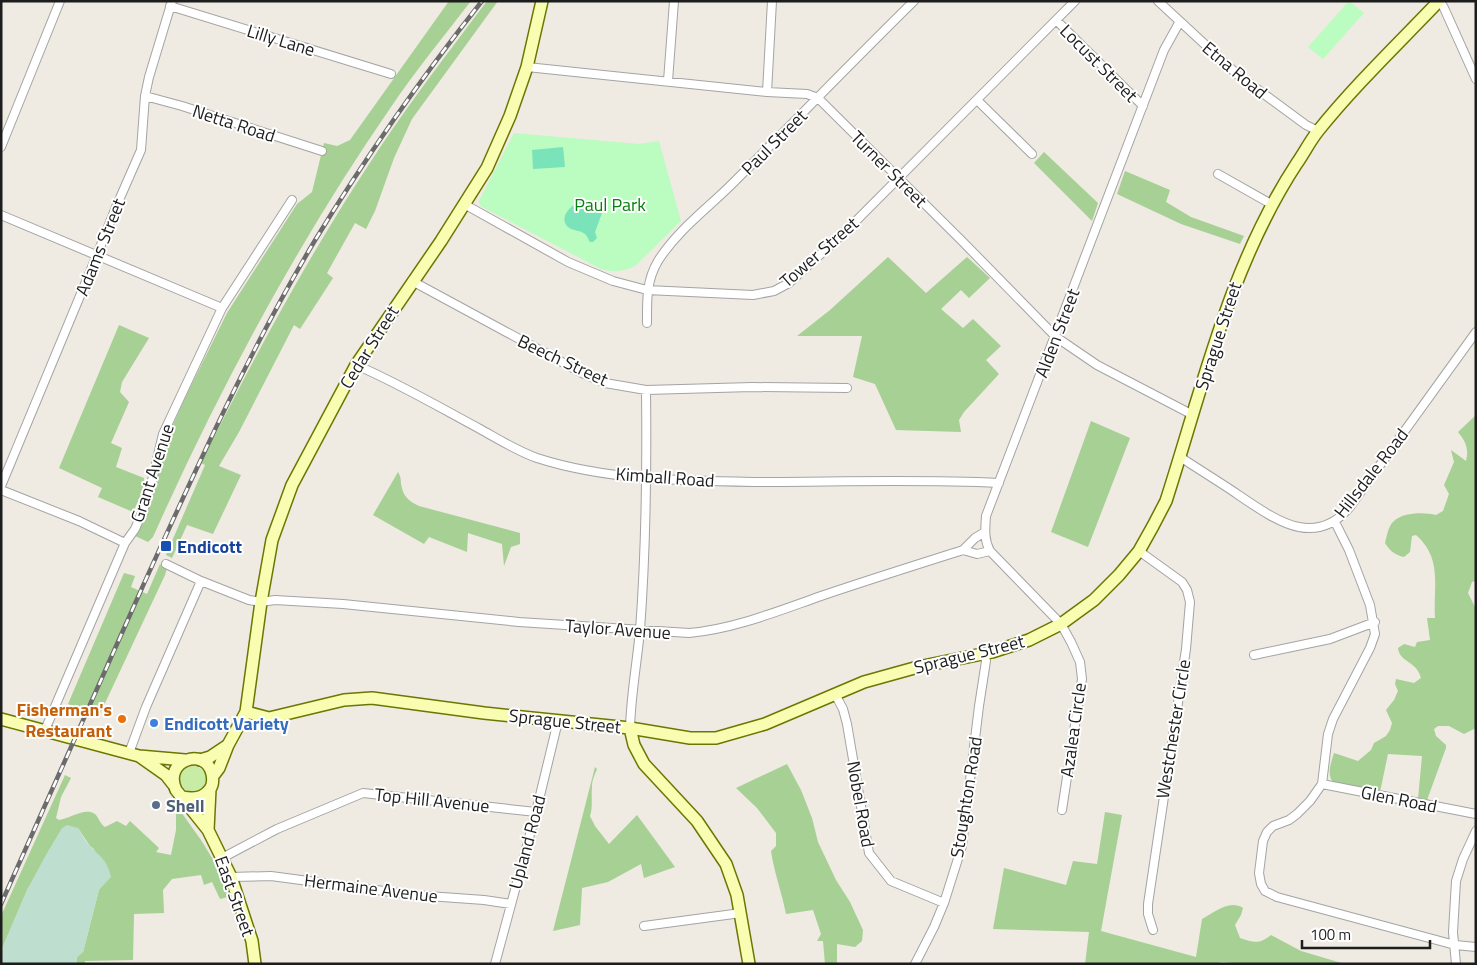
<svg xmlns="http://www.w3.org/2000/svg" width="1477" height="965" font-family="'Titillium Web',sans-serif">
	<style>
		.grass { fill: #c8eca4 }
		.forest { fill: #a6d094 }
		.wetland { fill: #bedecf }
		.park { fill: #bbfcc0 }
		.pitch { fill: #7be3ba }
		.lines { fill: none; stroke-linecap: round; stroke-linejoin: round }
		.street-casing { stroke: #a4a4a4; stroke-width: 10 }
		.secondary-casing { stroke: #6b7700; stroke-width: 14 }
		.street { stroke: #fff; stroke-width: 8 }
		.secondary { stroke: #f9fdb2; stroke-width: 11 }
		.rail-casing { stroke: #6b6b6b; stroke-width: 4.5 }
		.rail { stroke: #fff; stroke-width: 2.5; stroke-dasharray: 8; stroke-linecap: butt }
		.transit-dot { fill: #1a4fb4; stroke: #fff; stroke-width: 2 }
		.food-dot { fill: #e8710a; stroke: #fff; stroke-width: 2 }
		.shop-dot { fill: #3f7fe0; stroke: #fff; stroke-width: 2 }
		.service-dot { fill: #5c6f8a; stroke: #fff; stroke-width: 2 }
		.labels { text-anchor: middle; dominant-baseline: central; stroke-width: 4; stroke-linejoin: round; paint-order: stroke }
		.street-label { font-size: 18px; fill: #1d1d1d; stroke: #fff }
		.park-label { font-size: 18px; fill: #05800f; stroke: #fff }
		.transit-label { font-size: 18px; font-weight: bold; fill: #164399; stroke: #fff; text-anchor: start }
		.food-label { font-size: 18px; font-weight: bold; fill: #c56008; stroke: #fff; text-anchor: end }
		.shop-label { font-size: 18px; font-weight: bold; fill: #366cbe; stroke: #fff; text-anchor: start }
		.service-label { font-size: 18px; font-weight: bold; fill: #4e5e75; stroke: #fff; text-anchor: start }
	</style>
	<rect width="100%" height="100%" fill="#efeae2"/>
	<path class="grass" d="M180 779a13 13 0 1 1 26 0a13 13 0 1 1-26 0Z"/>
	<path class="forest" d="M449,1H471C444,36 416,70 391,107C298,242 220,387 153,537L148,542L133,535L152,494L168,436L185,398L227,313L297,204L312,192L324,143L337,146L350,140Z
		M487,1H498L412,119L394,158L375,211L366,229L355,223L327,273L333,278L300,329L294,325L239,432L219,466L241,475L213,534L187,525L172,558L166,555L205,465L201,463C255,355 312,249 379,149C413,98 450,50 487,1Z
		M1044,152L1098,203L1092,221L1034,163Z
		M1125,171L1170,190L1166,202L1191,217L1244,236L1240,244L1181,224L1117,194Z
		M888,257L926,293L967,257L990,278L969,298L961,290L941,309L963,328L973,319L1001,346L986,360L999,374L964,412L959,420L961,432L896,430L875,384L853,377L862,336H797L830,310Z
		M119,325L149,338L122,382L120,392L129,402L111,443L122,448L116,467L144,478L143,491L133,512L98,497L102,488L59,468Z
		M1476,415V581L1472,582L1468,593L1476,609V728L1464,734L1449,726H1438L1434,729L1436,736L1446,745V748L1427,800L1418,799L1422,756L1388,754L1380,792L1334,783C1326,776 1331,763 1334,753L1358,761L1371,750L1374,743L1386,736L1390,730L1392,723L1386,710L1394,700L1398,691L1395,684L1396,679L1414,683L1421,678C1417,661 1399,662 1398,648L1404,644L1415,647L1417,642L1430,640L1427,618H1435C1433,586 1443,559 1416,535L1412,536L1410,552L1404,557C1395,555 1390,551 1385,543C1387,536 1388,526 1394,521C1403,512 1425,512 1436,515L1443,511L1449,494L1444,485L1454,462L1451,450L1466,461C1469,449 1466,442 1458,432Z
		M1091,421L1130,438L1088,547L1051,532Z
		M398,472C402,478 400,482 402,488C404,498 411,502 419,506L520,533V544L511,547L504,566L502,544L468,533L467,552L429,537L424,544L373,515Z
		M160,564L167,568L165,575L99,716L68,704L124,573L135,576L131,587L147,594Z
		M787,764L801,790L812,818L818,842L836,880L850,902L863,930L862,941L855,947L837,944V964H825L823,941H817L821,934L813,910L786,914C782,893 774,872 771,851L776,846V833L757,808L736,788Z
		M595,767L597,769C595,774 592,780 592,786C591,796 593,807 590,816L595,826L609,844L637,815L675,867L644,878L641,864L608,882L582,888L580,925L553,931Z
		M65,775L71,778L61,797L56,818L59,820C70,819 84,807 95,814C99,818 100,824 105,827L117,821L126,826L130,821L159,848L156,852L171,855L176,830V805L201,840L212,858L228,897L220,899L212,882L204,885L201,875L172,879L163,890L164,913L134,914L133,960L85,961V964H76L77,957L83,952L99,890L94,849L90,846L78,828L28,888L1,951V916Z
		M1105,812L1122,815L1101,931L1196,957L1202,919C1214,913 1229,899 1243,908L1241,915L1235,925L1240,938C1254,943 1260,944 1271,935L1301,951L1345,964H1243L1222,962L1216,964H1085L1089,932L993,929L1004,868L1066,885L1073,861L1097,864Z"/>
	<path class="wetland" d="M67,825L78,828C82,834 85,841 89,845C101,858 107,859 111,877L99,890L83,952L77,957L76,964H1V951L28,888L47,853L62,828Z"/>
	<path class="park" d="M1349,1L1364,13L1323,59L1308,47Z
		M514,133L639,144L659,141L681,221L635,266C624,271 614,273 601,269L482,207L480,205L479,201Z"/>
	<path class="pitch" d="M563,147L565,167L533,169L532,150Z
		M583,200L595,205L602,213L595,232L597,238L593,242H590C588,240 588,237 586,235C582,230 572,231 568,227C557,216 574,203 583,200Z"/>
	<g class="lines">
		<defs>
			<path id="street" d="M1158,1L1238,75L1306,125L1318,131
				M1440,1L1444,8L1476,79
				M170,6L391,74
				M1056,20L1143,106
				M527,67L767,92L807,94L818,98L962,241L1056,337L1097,365L1193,415
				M668,81L674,1
				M767,92L772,1
				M145,96L182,106L322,151
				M977,100L1032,154
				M1,147L60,1
				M1218,174L1271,204
				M464,204L568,262L613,281L647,290L753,295L774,291L789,283L848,229L1075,1
				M1,215L222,308
				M412,281L584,374L605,383L646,390L752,387L847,388
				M647,323C647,301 646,281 658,261C678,229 711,206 737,179C796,120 854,60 914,1
				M356,365C398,383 439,407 480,429C498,439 517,451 537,458C605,480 682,481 754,482C835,482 917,479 999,483
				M1180,457C1194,466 1208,475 1222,484C1243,497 1275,523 1299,527C1319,531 1336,523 1349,508L1476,332
				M1,486L97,255L116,207L141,150L145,96L149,77L172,1
				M1,490L79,521L125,543
				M1335,522L1349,550L1370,605L1375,634L1370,648L1333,719L1328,734L1322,784L1310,801L1297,814L1289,820L1273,826L1267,832L1263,841L1259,873L1261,884L1265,891L1277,897L1455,945L1476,947
				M963,550L977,554L990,551
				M1139,551L1182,582L1187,590L1190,602L1186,649L1148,904V914L1153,930
				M166,564L201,581L249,600L261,602L275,600L343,604L519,622L689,633C734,629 778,611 821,596C868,580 916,565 963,550L975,538L985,532
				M1254,655L1330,639L1375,622
				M835,694L843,709L847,724L869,853L891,881L944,903
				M630,728C631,694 637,663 640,630C646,550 647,470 646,390
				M45,730L125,543L135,529L144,508L150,489L163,434L222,308L292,200
				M129,753L146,707L201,581
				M1322,784L1476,814
				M1062,810L1082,679L1080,662L1071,642L1061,624L990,551C984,540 985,529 986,516L1164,50L1179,23
				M222,858L277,829L363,793L536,812
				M231,877L271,876L414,895L484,900L511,904
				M644,926L741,913
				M495,964L536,812L558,721
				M915,964L934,927L944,903L962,846L979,706L986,661L984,654
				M1456,964L1453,932L1456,881L1463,859L1476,831"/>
			<path id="secondary" d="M246,712L269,718L344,700L372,698L484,713L630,728L690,738H716L765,724L864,682L918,667L992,652L1029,640L1061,624L1094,600L1119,575L1139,551L1153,526L1166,501C1203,386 1230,265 1297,163C1304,153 1310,141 1318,131C1355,85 1398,44 1439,1
				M1,719L139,756L185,760
				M630,728L634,745L644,764L697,821L726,864L737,895L749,964
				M139,756L166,775L173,784
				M200,760L210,757L228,745
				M213,776L219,768L228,745L246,712L261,602L272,540L292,485L356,365L441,241L487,168L510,116L527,67L542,1
				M182,797C193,799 203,799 210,789C213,785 213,779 212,774C206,746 162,760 176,790L208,830L231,877L252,941L255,964
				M208,830L210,789"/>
		</defs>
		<use href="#street" class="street-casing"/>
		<use href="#secondary" class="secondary-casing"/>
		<use href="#street" class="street"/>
		<use href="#secondary" class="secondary"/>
		<defs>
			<path id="rail" d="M1,904C48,799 95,694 142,588C195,471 248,353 314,242C365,158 421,78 482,1"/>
		</defs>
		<use href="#rail" class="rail-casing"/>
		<use href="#rail" class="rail"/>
	</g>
	<rect class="transit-dot" x="160" y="540" width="12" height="12" rx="2.5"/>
	<circle class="food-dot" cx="122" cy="719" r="5"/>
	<circle class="shop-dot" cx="154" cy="723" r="5"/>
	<circle class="service-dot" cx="156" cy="805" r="5"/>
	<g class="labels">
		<g class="street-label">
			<text transform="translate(281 40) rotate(17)">Lilly Lane</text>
			<text transform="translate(1099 63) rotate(45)">Locust Street</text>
			<text transform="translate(1235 70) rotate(40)">Etna Road</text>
			<text transform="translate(234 123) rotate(18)">Netta Road</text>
			<text transform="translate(774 142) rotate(-45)">Paul Street</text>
			<text transform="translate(889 169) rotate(45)">Turner Street</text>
			<text transform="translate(100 247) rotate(-68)">Adams Street</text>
			<text transform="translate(819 252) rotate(-41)">Tower Street</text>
			<text transform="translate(1057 333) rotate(-69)">Alden Street</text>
			<text transform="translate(1218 336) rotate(-72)">Sprague Street</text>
			<text transform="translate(369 347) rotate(-58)">Cedar Street</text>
			<text transform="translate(563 360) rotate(25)">Beech Street</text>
			<text transform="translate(152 473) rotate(-72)">Grant Avenue</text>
			<text transform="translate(1371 473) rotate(-52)">Hillsdale Road</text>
			<text transform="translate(665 477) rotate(4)">Kimball Road</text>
			<text transform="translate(618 629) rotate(4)">Taylor Avenue</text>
			<text transform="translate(969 654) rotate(-14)">Sprague Street</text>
			<text transform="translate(565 721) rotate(6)">Sprague Street</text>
			<text transform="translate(1173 729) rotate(-81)">Westchester Circle</text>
			<text transform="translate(1073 730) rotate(-82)">Azalea Circle</text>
			<text transform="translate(966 797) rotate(-81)">Stoughton Road</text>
			<text transform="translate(1399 799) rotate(11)">Glen Road</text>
			<text transform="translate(432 800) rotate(6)">Top Hill Avenue</text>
			<text transform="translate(861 804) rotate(80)">Nobel Road</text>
			<text transform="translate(527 842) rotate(-75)">Upland Road</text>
			<text transform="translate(371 888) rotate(7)">Hermaine Avenue</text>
			<text transform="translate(235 896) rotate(70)">East Street</text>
		</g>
		<g class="park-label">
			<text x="610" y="204">Paul Park</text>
		</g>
		<g class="transit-label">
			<text x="177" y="546">Endicott</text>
		</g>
		<g class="food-label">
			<text x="112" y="709">Fisherman's<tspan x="112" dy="21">Restaurant</tspan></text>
		</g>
		<g class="shop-label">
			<text x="164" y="723">Endicott Variety</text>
		</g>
		<g class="service-label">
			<text x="166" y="805">Shell</text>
		</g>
	</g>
	<rect width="1477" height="965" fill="none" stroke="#1d1d1d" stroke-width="5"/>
	<path d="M1302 940v8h128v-8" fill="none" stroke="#1d1d1d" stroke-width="2.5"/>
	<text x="1310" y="940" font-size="15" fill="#1d1d1d" stroke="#ffffff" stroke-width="4" paint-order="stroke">100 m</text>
</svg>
